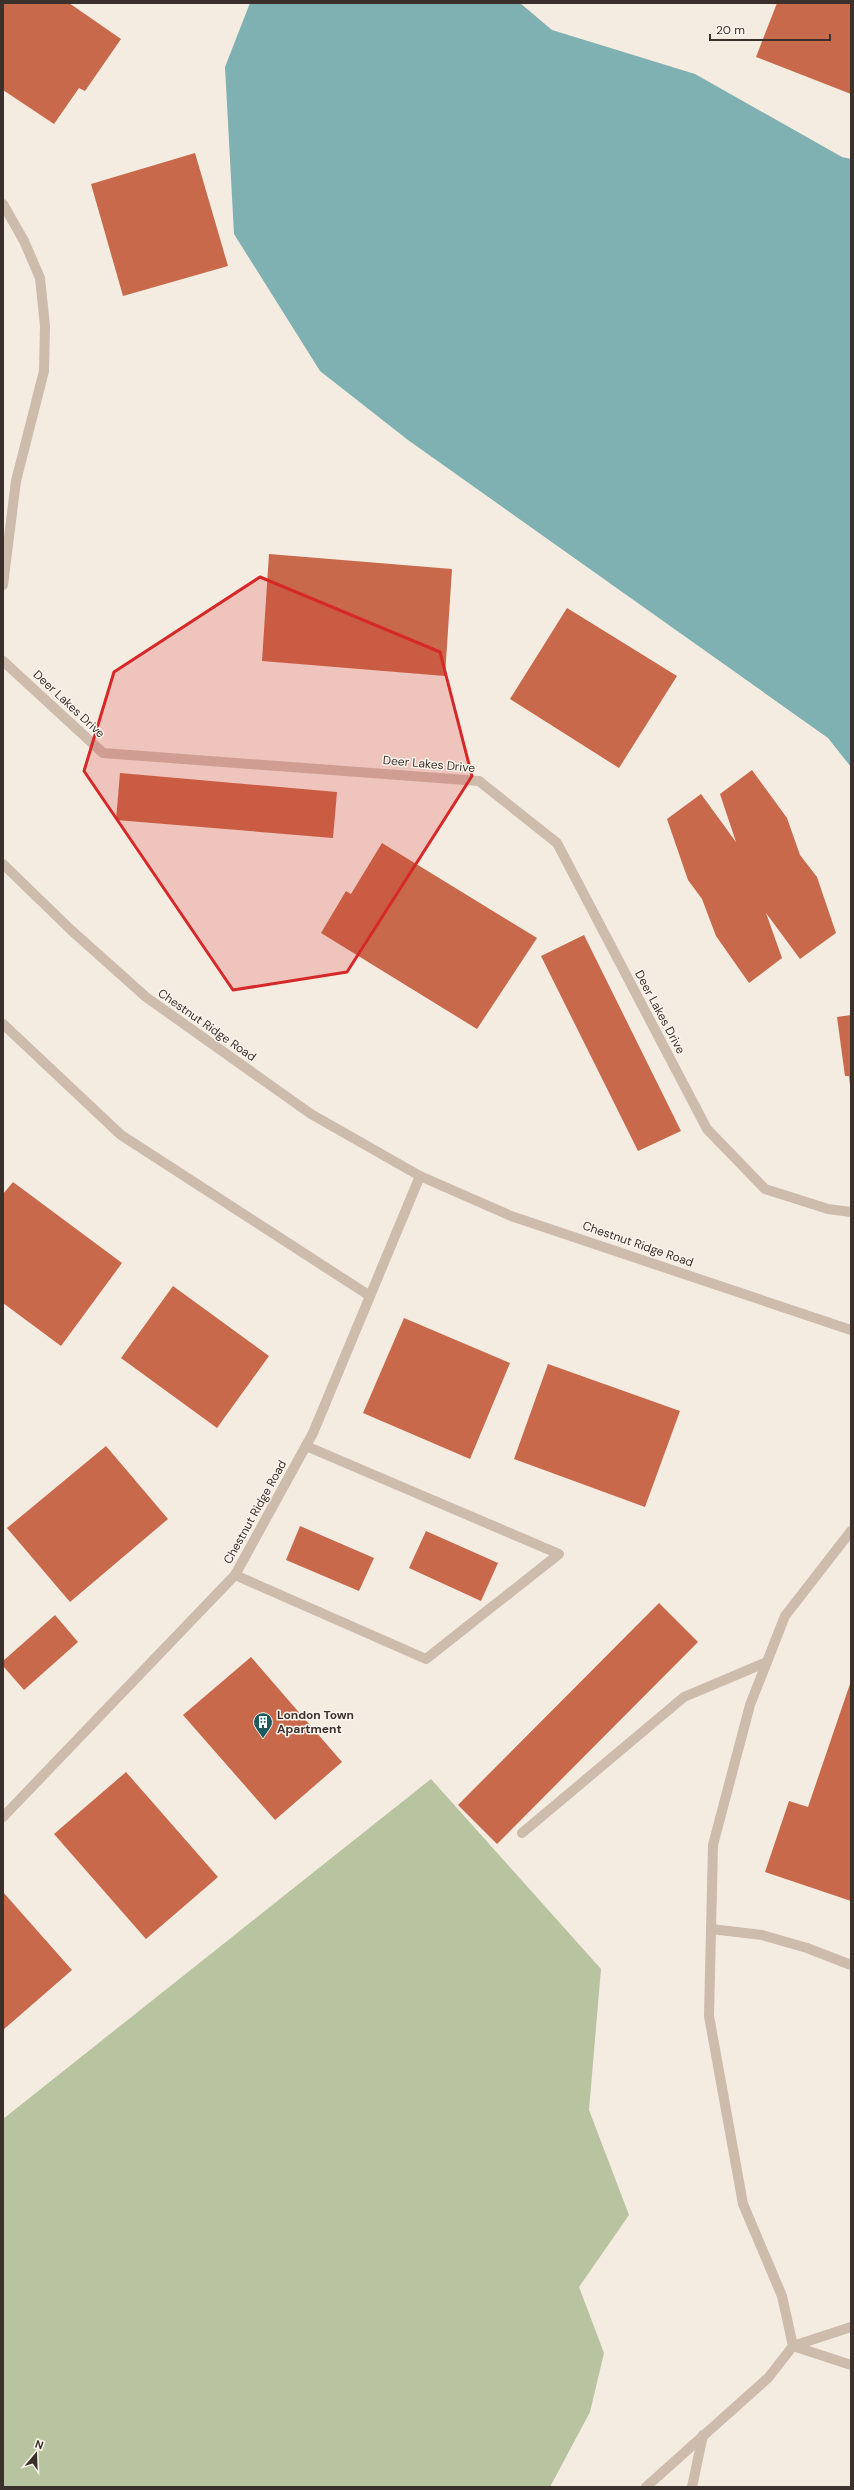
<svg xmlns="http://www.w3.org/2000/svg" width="854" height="2490" font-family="'DM Sans',sans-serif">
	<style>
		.green { fill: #b8c4a0 }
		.water { fill: #7fb0b2 }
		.building { fill: #c8694b }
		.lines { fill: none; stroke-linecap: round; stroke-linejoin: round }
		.service { stroke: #cdbbac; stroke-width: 10 }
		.minor { stroke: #cdbbac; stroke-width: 10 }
		.tertiary { stroke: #cdbbac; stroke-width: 10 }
		.marked { fill: #d62828; fill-opacity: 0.2; stroke: #d62828; stroke-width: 3; stroke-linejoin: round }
		.labels { text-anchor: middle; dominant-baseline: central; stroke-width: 3; stroke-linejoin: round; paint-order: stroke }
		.street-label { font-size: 12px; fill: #3b302b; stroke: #fbf5ee }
		.poi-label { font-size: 12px; font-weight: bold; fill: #3b302b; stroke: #fbf5ee; text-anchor: start }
	</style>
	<rect width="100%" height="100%" fill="#f4ebe1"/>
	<path class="green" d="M431,1779L601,1969L589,2110L629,2215L579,2287L604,2353L590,2412L550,2487H3V2119Z"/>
	<path class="water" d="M250,3H520L552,30L695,74L842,157L851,159V767L828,738L408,440L320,371L234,234L225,67Z"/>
	<path class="building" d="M3,3H69L121,39L85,91L79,88L54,124L3,90Z
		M777,3H851V94L756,57Z
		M195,153L228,266L123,296L91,184Z
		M269,554L452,569L445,676L262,661Z
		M567,608L677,676L619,768L510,699Z
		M752,770L787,818L800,855L817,877L836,933L800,959L766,913L782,958L749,983L716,936L702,899L688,880L667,819L701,794L736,842L720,794Z
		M120,773L337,792L333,838L116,820Z
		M382,843L537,938L477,1029L321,933L346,891L351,894Z
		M584,935L681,1131L638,1151L541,956Z
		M851,1015V1085H850L849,1076H845L837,1017Z
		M13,1182L122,1263L61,1346L3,1303V1194Z
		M173,1286L269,1356L217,1428L121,1358Z
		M404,1318L510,1363L470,1459L363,1413Z
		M548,1364L680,1411L645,1507L514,1459Z
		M106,1446L168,1519L70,1602L7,1528Z
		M300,1526L374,1558L359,1591L286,1560Z
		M426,1531L498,1563L481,1601L409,1568Z
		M659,1603L698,1642L497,1844L458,1805Z
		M55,1615L78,1642L24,1690L3,1666V1661Z
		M251,1657L342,1762L275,1820L183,1715Z
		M851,1681V1901L765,1872L789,1801L808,1807Z
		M126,1772L218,1877L146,1939L54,1834Z
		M3,1892L72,1970L3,2030Z"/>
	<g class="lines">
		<path class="service" d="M3,1024L121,1135L370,1296
			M235,1575L426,1659L559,1554L306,1446
			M522,1833L684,1697L767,1662
			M711,1929L762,1935L807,1948L851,1965
			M793,2346L851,2327
			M793,2346L851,2365
			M692,2487L703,2435"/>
		<path class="minor" d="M3,204L24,241L40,278L45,326L44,371L16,481L3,585
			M3,661L103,753L479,781L557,843L707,1129L765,1189L828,1209L851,1212
			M3,1817L235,1575L313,1433L420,1176
			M646,2487L768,2378L793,2346L782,2296L743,2204L709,2016L713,1845L750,1705L785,1616L851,1531"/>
		<path class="tertiary" d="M3,864L71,930L146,997L311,1114L420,1176L511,1216L851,1330"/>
	</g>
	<path class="marked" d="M260,577L440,652L472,776L347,972L233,990L84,771L114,672Z"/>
	<defs>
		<symbol id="building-pin" viewBox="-11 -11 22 30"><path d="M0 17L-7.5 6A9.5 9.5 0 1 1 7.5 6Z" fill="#1f5a5e" stroke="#fbf5ee"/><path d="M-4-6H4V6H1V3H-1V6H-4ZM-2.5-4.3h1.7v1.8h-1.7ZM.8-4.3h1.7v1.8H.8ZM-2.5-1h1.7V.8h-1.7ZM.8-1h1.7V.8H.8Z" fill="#fff"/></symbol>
	</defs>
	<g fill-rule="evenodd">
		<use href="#building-pin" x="252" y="1711" width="22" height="30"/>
	</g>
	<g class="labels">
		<g class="street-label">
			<text transform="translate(69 704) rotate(43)">Deer Lakes Drive</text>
			<text transform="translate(429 764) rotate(5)">Deer Lakes Drive</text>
			<text transform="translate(660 1012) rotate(62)">Deer Lakes Drive</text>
			<text transform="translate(207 1025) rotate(35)">Chestnut Ridge Road</text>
			<text transform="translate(638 1244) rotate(19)">Chestnut Ridge Road</text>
			<text transform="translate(255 1512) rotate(-61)">Chestnut Ridge Road</text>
		</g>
		<g class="poi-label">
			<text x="277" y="1715">London Town<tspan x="277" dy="14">Apartment</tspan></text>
		</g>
	</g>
	<rect width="854" height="2490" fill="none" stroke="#3b302b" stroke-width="8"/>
	<g transform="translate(36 2454) rotate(19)" stroke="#fbf5ee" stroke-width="3" paint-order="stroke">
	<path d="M0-3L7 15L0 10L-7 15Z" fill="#3b302b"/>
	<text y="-6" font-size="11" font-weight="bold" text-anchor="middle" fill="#3b302b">N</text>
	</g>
	<path d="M710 34v6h120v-6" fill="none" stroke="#3b302b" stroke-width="2"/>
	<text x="716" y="34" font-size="12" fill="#3b302b" stroke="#fbf5ee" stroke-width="3" paint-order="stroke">20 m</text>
</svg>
